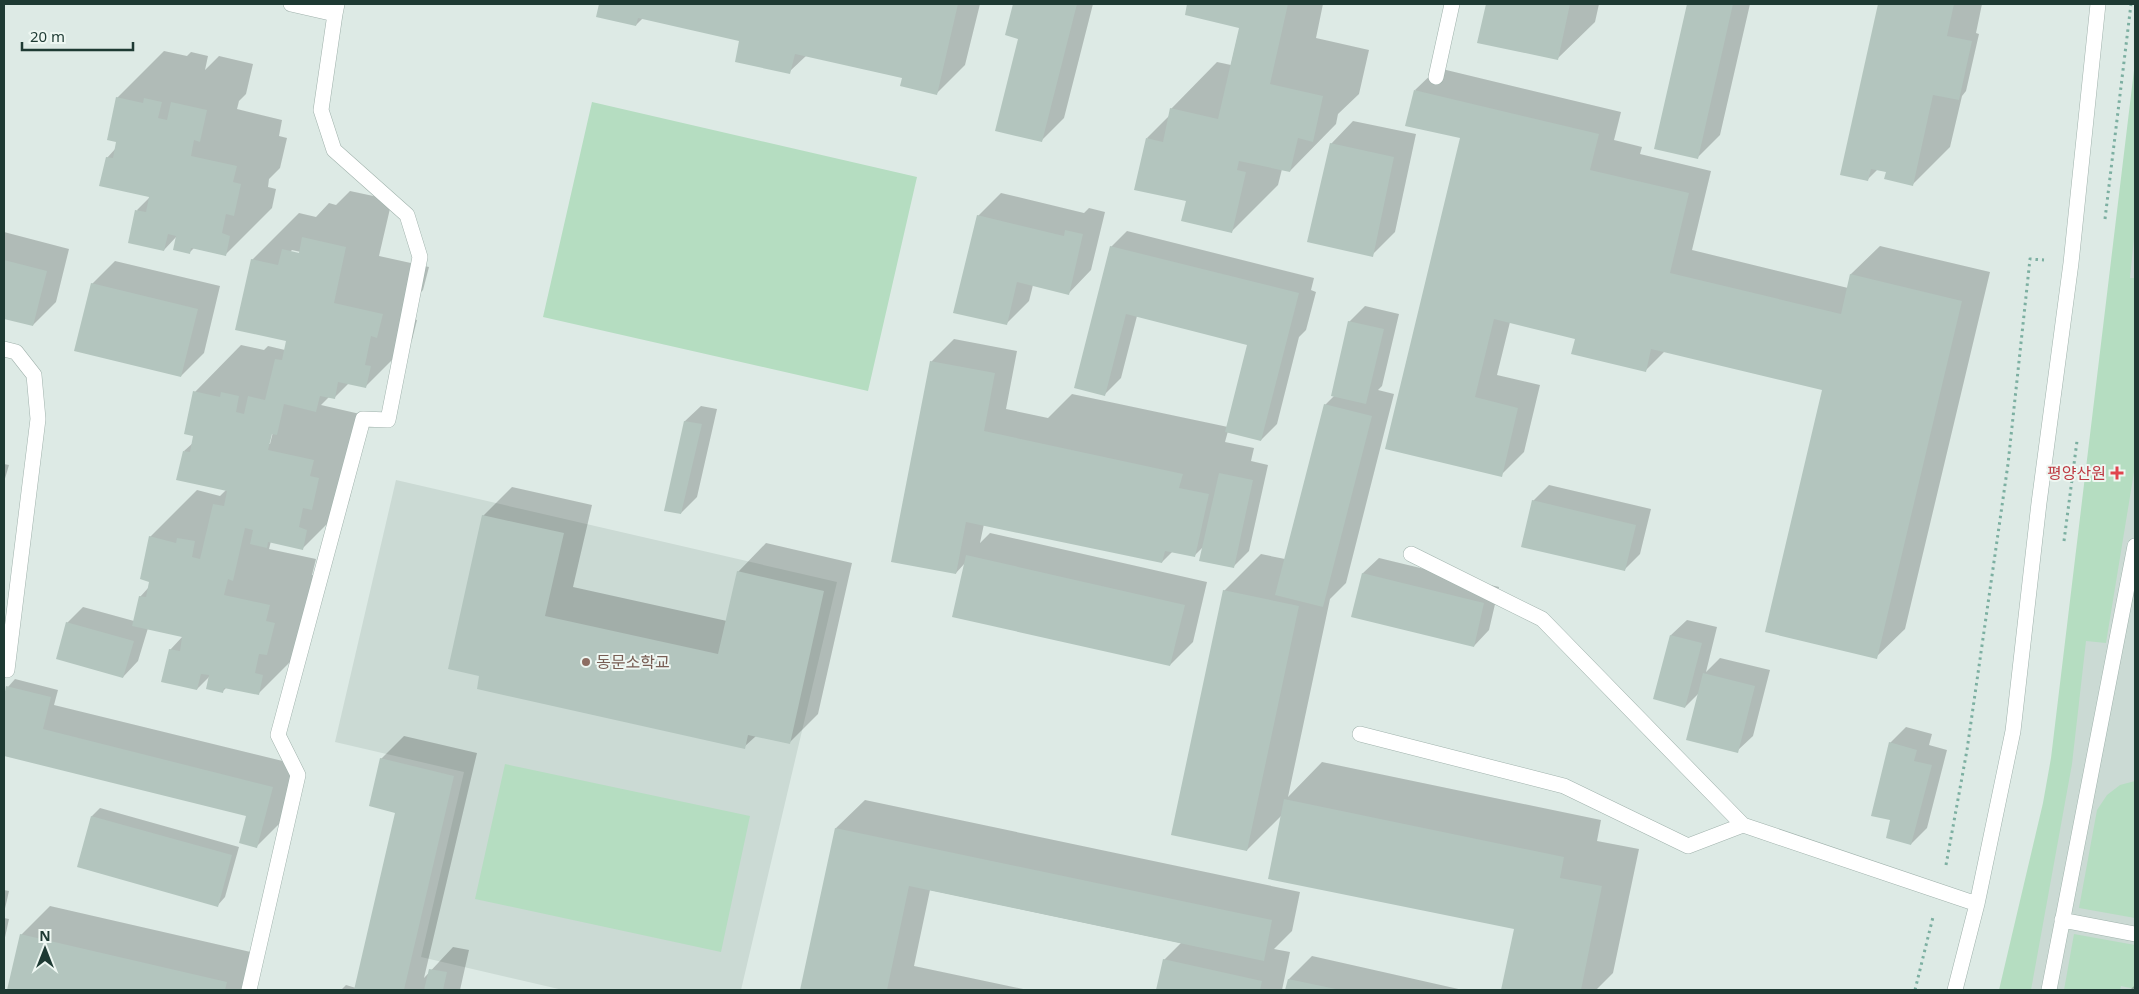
<svg xmlns="http://www.w3.org/2000/svg" width="2139" height="994" font-family="'Noto Sans','Noto Sans KR',sans-serif">
	<style>
		.built { fill: #cbdad4 }
		.green { fill: #b5ddc1 }
		.shadow { fill: #0003; fill-rule: evenodd }
		.building { fill: #b3c5be }
		.lines { fill: none; stroke-linecap: round; stroke-linejoin: round }
		.minor-casing { stroke: #a0b2ac; stroke-width: 16 }
		.path { stroke: #7cafa1; stroke-width: 3; stroke-dasharray: 2.5 4; stroke-linecap: butt }
		.minor { stroke: #fff; stroke-width: 15 }
		.health-dot { fill: #e0444e; stroke: #eef7f2; stroke-width: 2 }
		.education-dot { fill: #8d6e63; stroke: #eef7f2; stroke-width: 2 }
		.labels { text-anchor: middle; dominant-baseline: central; stroke-width: 4; stroke-linejoin: round; paint-order: stroke }
		.health-label { font-size: 16px; fill: #be3a42; stroke: #eef7f2; text-anchor: end }
		.education-label { font-size: 16px; fill: #785e54; stroke: #eef7f2; text-anchor: start }
	</style>
	<rect width="100%" height="100%" fill="#ddeae5"/>
	<path class="built" d="M2135,176V990H2009L2062,770Z
		M396,480L837,582L741,990H563L421,957L464,772L335,742Z"/>
	<path class="green" d="M2135,62V229L2130,278H2135V466L2106,643L2086,641L2072,764L2031,990H1999L2043,803L2051,758Z
		M592,102L917,177L868,391L543,317Z
		M505,764L750,816L721,952L475,899Z
		M2135,781V918L2079,908L2097,810L2107,795L2120,785Z
		M2074,934L2135,945V989L2121,986L2120,990H2064Z"/>
	<path class="shadow" d="M600,4H980L965,65L937,93L903,77L807,55L789,72L741,40L643,18L636,25L597,16Z
		M1014,4H1093L1064,118L1041,141L1020,38L1006,34Z
		M1189,4H1323L1316,38L1369,50L1359,94L1338,114L1336,124L1290,171L1282,169L1278,185L1232,231L1187,200L1147,138L1169,116L1171,109L1217,62L1231,65L1240,27L1186,14Z
		M1487,4H1599L1595,22L1557,59L1478,42Z
		M1688,4H1750L1720,135L1698,157L1655,148Z
		M1880,4H1982L1976,33L1979,34L1966,91L1962,96L1950,147L1913,184L1887,171L1878,169L1867,180L1842,174Z
		M164,51L187,56L191,52L208,56L205,70L219,56L253,64L246,94L239,101L237,109L282,120L279,136L287,138L280,168L269,179L268,187L276,189L272,208L225,255L194,248L189,253L177,236L164,250L137,210L151,196L107,158L116,148L117,98Z
		M1438,68L1621,112L1614,140L1642,147L1640,154L1711,171L1692,250L1848,288L1851,274L1880,246L1990,272L1905,629L1876,657L1825,386L1665,351L1646,370L1576,338L1510,322L1497,375L1540,385L1524,452L1501,475L1387,448L1461,138L1415,90Z
		M1353,121L1416,134L1395,232L1372,255L1331,144Z
		M350,191L392,200L379,256L429,267L423,290L415,298L410,318L417,320L412,340L365,387L349,383L334,398L329,397L321,405L360,414L353,483L349,502L302,549L271,541L269,549L316,559L312,575L320,577L305,647L258,694L227,687L222,692L211,675L197,689L170,650L183,636L148,628L138,661L123,677L67,623L83,607L134,621L140,597L149,587L150,537L197,490L220,496L226,490L184,451L194,442L195,392L241,345L264,350L268,346L285,350L288,340L252,260L299,213L316,217L329,203L336,205ZM292,250L305,253L304,255L290,252ZM272,428H274L270,444H268Z
		M1001,193L1084,213L1089,208L1105,212L1091,270L1069,293L1033,285L1029,301L1006,324L978,216Z
		M1127,231L1314,278L1311,290L1316,292L1306,330L1299,337L1277,424L1261,440L1228,431L1225,442L1254,448L1251,461L1268,465L1249,551L1233,567L1204,546L1195,555L1173,551L1162,562L984,524L980,543L990,533L1207,582L1193,642L1170,665L965,563L956,573L931,362L954,339L1017,351L1006,409L1048,418L1072,394L1228,427L1249,344L1137,316L1121,378L1105,394L1111,247Z
		M4,232L69,249L56,302L33,325L4,317Z
		M115,261L220,286L204,353L181,376L92,284Z
		M1365,306L1399,314L1382,386L1378,390L1394,394L1346,583L1330,599L1288,797L1322,762L1601,820L1597,841L1639,849L1613,973L1596,990H1502L1515,928L1282,815L1247,850L1224,591L1261,554L1285,559L1325,405L1335,395L1349,322Z
		M701,406L717,409L697,497L681,513L685,421Z
		M4,464L9,465L4,482Z
		M1549,485L1651,509L1640,554L1625,569L1533,501Z
		M512,487L592,505L573,587L727,621L738,572L766,543L852,563L818,714L789,743L756,736L744,747L481,675L483,516Z
		M1379,558L1499,587L1489,630L1474,646L1353,616L1363,573Z
		M1687,620L1717,627L1706,672L1720,658L1770,670L1753,736L1737,751L1700,692L1685,707L1671,635Z
		M15,679L58,690L54,705L295,764L280,823L257,846L247,815L4,755V692L6,693L8,687Z
		M1906,727L1932,734L1929,745L1947,750L1927,828L1911,844L1892,820L1890,743Z
		M404,736L477,753L424,978L453,947L469,950L460,990H341L346,985L356,988L396,812L381,759Z
		M865,800L1300,892L1292,931L1274,949L1290,952L1282,990H1157L1164,960L1181,943L930,890L914,966L1028,990H801L836,828Z
		M100,808L239,847L225,897L218,905L78,866L92,816Z
		M4,890L9,891L4,913Z
		M50,906L255,953L247,990H9L21,935Z
		M4,918L9,919L4,942Z
		M1312,956L1463,990H1286L1289,979Z
		M2135,985V990H2130Z"/>
	<path class="building" d="M599,4H958L937,95L900,86L902,78L795,54L790,74L735,62L739,41L638,18L636,26L596,17Z
		M1013,4H1077L1042,142L995,131L1018,39L1005,35Z
		M1187,4H1288L1270,84L1323,96L1313,142L1298,138L1290,172L1239,161L1237,170L1246,172L1232,233L1181,221L1186,201L1134,190L1146,138L1163,142L1170,108L1218,119L1239,28L1185,15Z
		M1486,4H1570L1558,60L1477,43Z
		M1687,4H1733L1698,159L1654,149Z
		M1878,4H1954L1947,36L1972,41L1959,100L1933,95L1913,186L1884,179L1886,172L1871,169L1868,181L1840,175Z
		M1414,90L1599,134L1590,170L1689,193L1670,273L1841,314L1850,274L1962,301L1877,659L1765,632L1822,390L1651,349L1646,372L1571,354L1575,339L1494,319L1475,397L1518,408L1502,477L1385,449L1460,138L1405,126Z
		M116,97L143,103L144,98L162,102L158,118L167,120L171,102L207,110L200,142L194,140L191,156L237,166L233,182L241,184L234,216L226,214L222,233L230,236L226,256L191,248L190,254L173,250L176,236L168,234L164,251L128,243L135,210L146,212L149,197L99,186L106,157L113,158L116,142L107,140Z
		M1330,143L1394,157L1373,257L1307,242Z
		M977,215L1064,236L1065,230L1083,234L1069,295L1017,282L1007,325L953,313Z
		M302,237L346,247L334,303L383,314L377,338L371,336L365,365L371,366L366,388L338,382L335,399L320,396L316,412L284,404L277,435L272,434L268,450L314,460L310,476L319,478L312,510L303,508L299,527L307,530L303,550L268,542L267,548L250,544L253,530L245,528L233,581L228,579L224,595L270,605L266,621L275,623L267,655L259,654L255,673L263,675L259,695L224,688L223,693L206,689L209,675L201,674L197,690L161,682L169,649L180,651L182,637L132,626L139,596L146,597L149,582L140,579L149,536L176,543L177,538L195,541L192,557L200,559L213,504L224,506L227,491L176,480L183,451L190,452L193,436L184,434L193,391L220,397L221,392L239,396L236,412L244,414L248,396L265,400L275,359L282,360L286,341L235,330L251,259L278,265L282,249L299,253Z
		M1110,246L1299,293L1261,441L1225,432L1247,345L1126,314L1105,396L1074,388Z
		M4,260L47,271L33,326L4,319Z
		M91,283L198,309L181,377L74,351Z
		M1348,321L1384,329L1366,404L1331,396Z
		M930,361L995,373L984,431L1183,474L1179,488L1209,494L1195,557L1165,551L1162,563L966,522L956,574L891,562Z
		M1324,404L1372,416L1323,607L1275,595Z
		M684,421L702,424L681,514L664,511Z
		M1219,473L1253,480L1234,568L1199,561Z
		M1532,500L1636,525L1625,571L1521,547Z
		M482,515L564,533L545,616L718,654L737,571L824,591L790,744L748,735L745,749L477,689L479,676L448,669Z
		M966,555L1185,605L1170,666L952,617Z
		M1362,573L1484,603L1474,647L1351,617Z
		M1223,590L1299,606L1247,851L1171,835Z
		M66,622L134,641L123,678L56,659Z
		M1670,635L1702,643L1685,708L1653,699Z
		M1703,673L1755,686L1738,753L1686,740Z
		M6,686L51,697L43,729L273,787L257,848L239,843L246,816L4,756V697Z
		M1889,742L1917,750L1914,761L1932,765L1911,845L1886,838L1890,820L1871,816Z
		M380,758L454,776L404,990H354L395,813L369,806Z
		M1284,799L1564,857L1560,878L1602,886L1581,990H1501L1514,929L1268,879Z
		M91,816L232,855L218,907L77,867Z
		M835,828L1272,920L1264,961L909,886L887,990H800Z
		M20,934L227,982L225,990H7Z
		M1163,959L1262,981L1260,990H1156Z
		M429,969L447,972L443,990H424Z
		M1288,979L1336,989V990H1285Z"/>
	<g class="lines">
		<defs>
			<path id="minor" d="M291,4L335,14L337,4
				M1436,77L1452,4
				M4,349L16,352L34,375L38,419L7,670
				M1411,554L1542,619L1743,825L1977,904
				M1360,734L1564,786L1688,846L1743,825
				M2062,920L2135,934
				M249,990L298,775L278,735L363,419L388,420L420,257L407,215L334,150L321,110L335,14
				M1955,990L1977,904L2013,731L2039,503L2071,263L2098,4
				M2049,990L2135,546"/>
		</defs>
		<use href="#minor" class="minor-casing"/>
		<path class="path" d="M2105,219L2131,4
			M2064,541L2077,441
			M1946,865L1967,750L2008,464L2030,259L2044,260
			M1915,990L1933,917"/>
		<use href="#minor" class="minor"/>
	</g>
	<path class="health-dot" d="M2114.5 465.5h5v5h5v5h-5v5h-5v-5h-5v-5h5z"/>
	<circle class="education-dot" cx="586" cy="662" r="5"/>
	<g class="labels">
		<g class="health-label">
			<text x="2106" y="473">평양산원</text>
		</g>
		<g class="education-label">
			<text x="596" y="662">동문소학교</text>
		</g>
	</g>
	<rect width="2139" height="994" fill="none" stroke="#1e3a33" stroke-width="10"/>
	<g transform="translate(45 949)" stroke="#eef7f2" stroke-width="4" paint-order="stroke">
	<path d="M0-4L9 19L0 12L-9 19Z" fill="#1e3a33"/>
	<text y="-8" font-size="14" font-weight="bold" text-anchor="middle" fill="#1e3a33">N</text>
	</g>
	<path d="M22 42v8h111v-8" fill="none" stroke="#1e3a33" stroke-width="2.5"/>
	<text x="30" y="42" font-size="15" fill="#1e3a33" stroke="#eef7f2" stroke-width="4" paint-order="stroke">20 m</text>
</svg>
